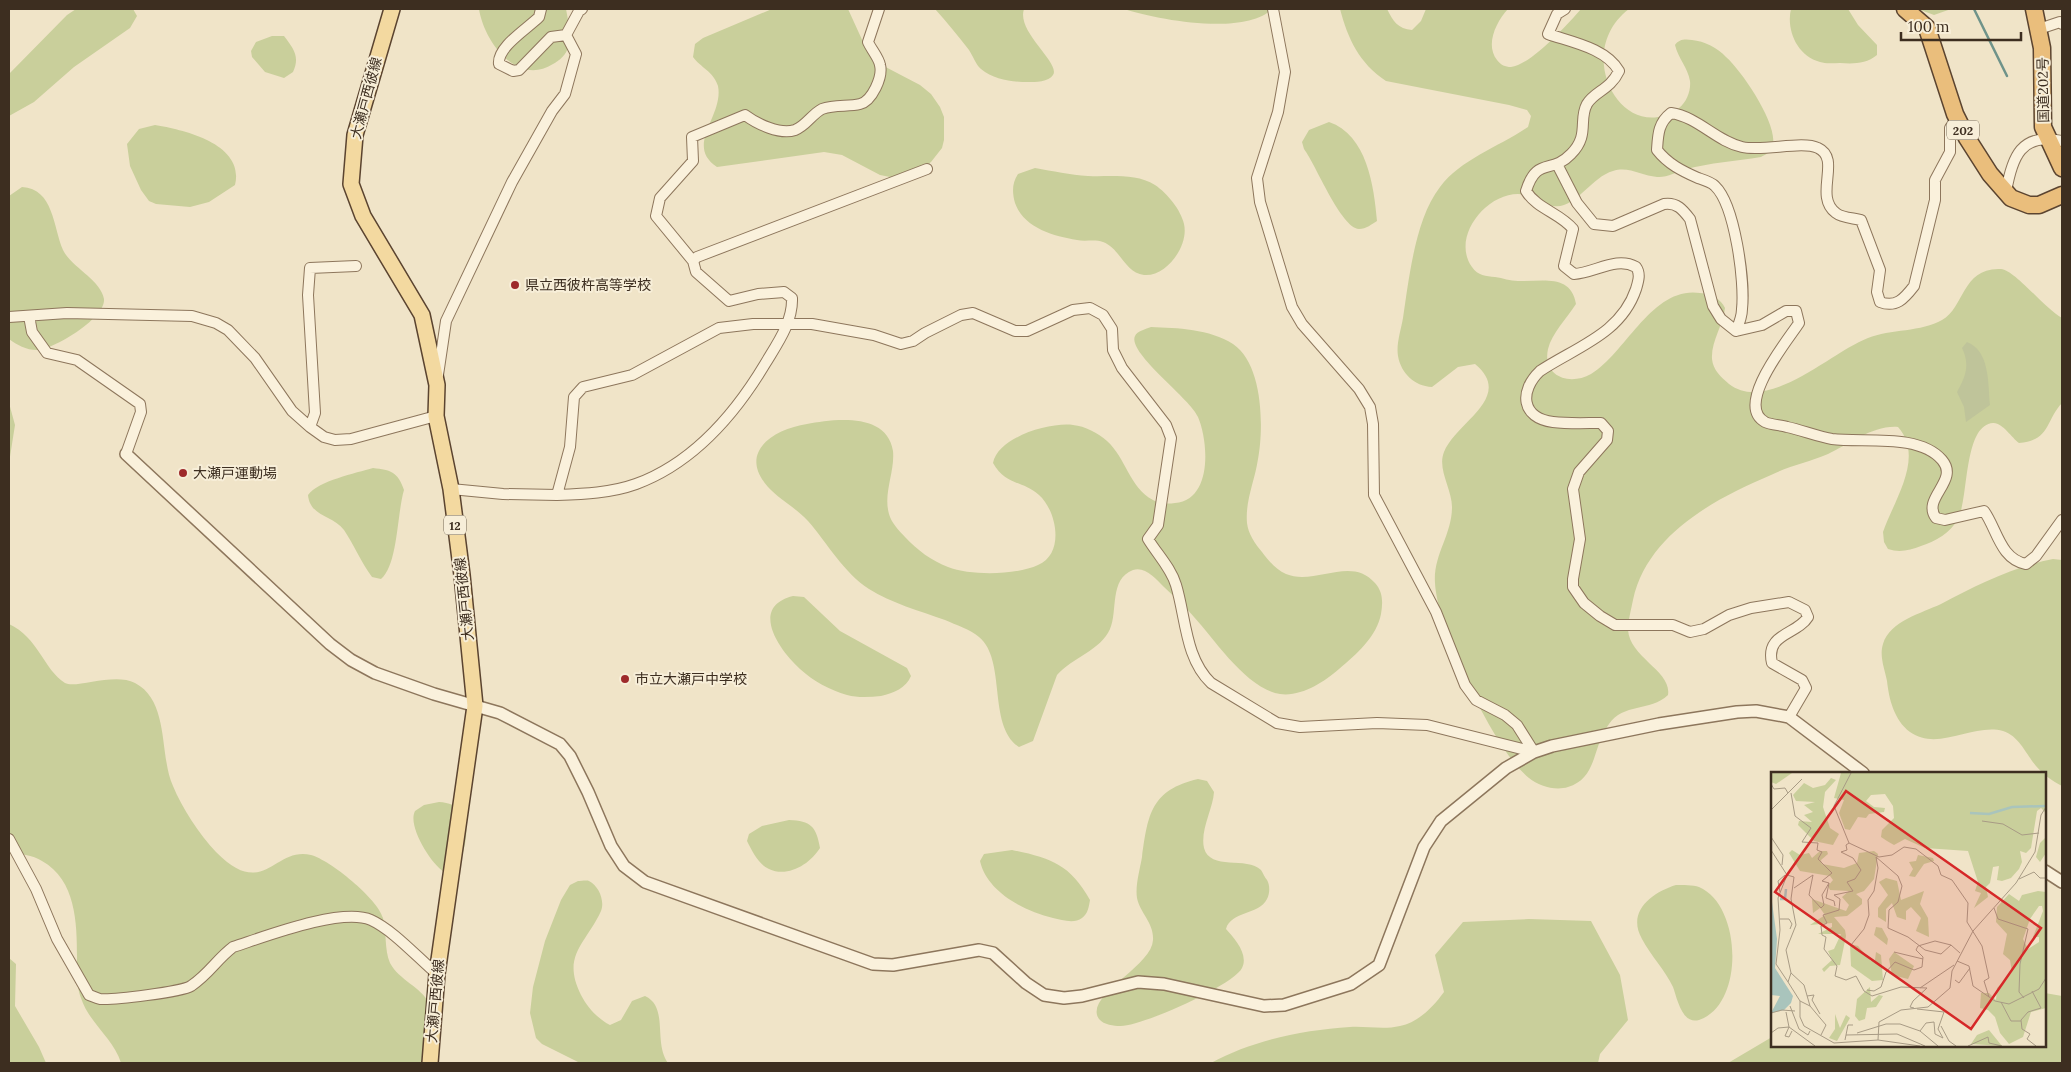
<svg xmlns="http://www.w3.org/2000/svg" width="2071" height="1072" font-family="Lora,'Noto Sans JP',serif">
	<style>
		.green { fill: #c9cf9b }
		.cemetery { fill: #bfc49a }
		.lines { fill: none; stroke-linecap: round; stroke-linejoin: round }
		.stream { stroke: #6f938a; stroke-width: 2.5 }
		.minor-casing { stroke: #8d765c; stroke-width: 12 }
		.tertiary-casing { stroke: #8d765c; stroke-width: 14 }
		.primary-casing { stroke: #5b4430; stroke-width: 18 }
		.trunk-casing { stroke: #5b4430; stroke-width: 19 }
		.minor { stroke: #faf1dc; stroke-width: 10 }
		.tertiary { stroke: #faf1dc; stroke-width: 11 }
		.primary { stroke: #f3d9a0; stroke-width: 15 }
		.trunk { stroke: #eabe7c; stroke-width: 16 }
		.poi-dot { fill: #9e2a2b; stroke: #f7eed8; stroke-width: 2 }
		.labels { text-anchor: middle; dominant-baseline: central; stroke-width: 4; stroke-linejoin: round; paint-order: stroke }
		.shield { fill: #f7eed8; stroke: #756857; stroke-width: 1 }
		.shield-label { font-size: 12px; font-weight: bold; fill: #3d2e20 }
		.street-label { font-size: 14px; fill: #3d2e20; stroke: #f7eed8 }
		.poi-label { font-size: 14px; fill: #3d2e20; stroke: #f7eed8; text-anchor: start }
		.inset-river { fill: none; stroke: #a9c4bc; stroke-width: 2.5 }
		.inset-road { fill: none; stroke: #a89b85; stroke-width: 1 }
		.view { fill: #d62828; fill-opacity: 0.15; stroke: #d62828; stroke-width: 2.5 }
		.inset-edge { fill: none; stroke: #3d2e20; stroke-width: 2.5 }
	</style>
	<rect width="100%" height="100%" fill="#f0e4c8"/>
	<path class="green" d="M76,9H133L137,16L130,28L74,67L34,102L9,116V74L67,15Z
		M479,9H566C568,21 572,35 568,47C567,54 559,61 553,64C517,87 484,41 479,9Z
		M772,9H848L869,55L876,62L920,85L931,94L940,107L944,117V140L942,148L931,162L918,172L895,178L880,175L842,155L824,152L717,167C684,145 724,116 718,86C714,72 700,67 693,57L695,44L703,38Z
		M935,9H1024C1016,32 1061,63 1053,75C1049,82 1035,82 1028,82C1013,82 994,80 981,69C976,65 973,56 969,50C958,36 947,22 935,9Z
		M1124,9H1272C1245,36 1158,20 1124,9Z
		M1340,9H1387C1393,21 1398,29 1412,30L1421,21L1426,9H1508C1496,22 1485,45 1497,60C1501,65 1505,67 1511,67C1531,65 1568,24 1581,9H1629C1571,53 1623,148 1679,108C1687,102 1691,90 1690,81C1688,68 1678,58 1675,45C1679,39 1685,39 1692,40C1704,41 1718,48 1726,57C1742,71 1777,123 1773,144C1772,151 1767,154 1761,157C1736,161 1710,163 1686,169C1677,172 1666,178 1657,177C1642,176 1629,166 1613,171C1591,177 1575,210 1553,206C1546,205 1539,200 1532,197C1496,181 1448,234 1472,267C1478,276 1486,276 1495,277C1503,278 1510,281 1518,281C1541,282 1571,273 1576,304C1567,318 1552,333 1548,349C1542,377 1570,386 1591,374C1627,352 1652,286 1700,293C1711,294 1721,299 1725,308C1723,326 1711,341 1712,359C1713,370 1721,377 1729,384C1768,414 1831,352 1868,338C1890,329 1922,332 1942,320C1965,307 1962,267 2001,269C2015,270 2045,309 2062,318V403C2045,421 2051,440 2019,443C2012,438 2002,422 1993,423C1963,425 1969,500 1958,519C1950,533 1936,541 1921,546C1910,550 1900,553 1888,549L1884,542L1883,532C1894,500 1925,457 1898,427C1873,425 1850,444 1828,454C1809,462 1789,466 1771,475C1714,499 1647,535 1633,600C1631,610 1628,621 1628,630C1630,658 1672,671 1668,695C1650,712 1623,703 1609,724C1592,746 1598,778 1568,787C1555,791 1539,786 1529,778C1494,750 1437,628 1435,583C1433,555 1452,535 1452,507C1452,489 1437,469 1444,452C1456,422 1515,397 1475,364L1458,367L1432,387C1414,386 1401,373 1398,356C1396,344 1401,330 1403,318C1409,279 1415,219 1440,187C1461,159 1499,147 1528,127L1531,116L1527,110L1509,105L1386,81C1359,63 1348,39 1340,9Z
		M1791,9H1848L1858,25L1877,45V55C1866,64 1853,64 1840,63C1833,63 1826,64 1820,62C1797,56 1786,30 1791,9Z
		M1918,9H1951L1934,15Z
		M272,36H284C294,49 300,57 293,72L284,78L265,72L252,57L251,51L256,42Z
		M1329,122C1367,135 1374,186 1377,221C1372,224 1366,229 1359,229C1341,228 1316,165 1304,149L1302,142L1309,130Z
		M155,125C185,130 245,144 235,185L209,202L190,207L156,204L149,201L141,190L130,166L127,144L139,129Z
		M1035,168C1053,171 1070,175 1088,176C1110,177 1136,173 1155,185C1167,193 1181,210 1184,224C1189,245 1167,277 1144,275C1125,273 1120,248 1103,242C1095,239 1085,242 1077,240C1053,236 1024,228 1015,203C1012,192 1012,183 1018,174Z
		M22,187C54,189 53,227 63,250C71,267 101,280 104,299C106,318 53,350 37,350C26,350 17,345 9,339V196Z
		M1151,327C1177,328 1210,329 1233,344C1263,364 1264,427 1258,459C1255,480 1245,501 1247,523C1248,533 1255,544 1262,552C1268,560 1276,570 1286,574C1315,586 1351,555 1375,583C1383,592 1383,602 1381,614C1377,636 1356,655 1339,669C1324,682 1301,697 1280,694C1247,689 1215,640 1194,617C1185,606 1174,597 1164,587C1156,579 1145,566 1133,570C1109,579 1118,611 1110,629C1101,650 1072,658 1057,675L1033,741L1019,747C987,726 1007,660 979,637C970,629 956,625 945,620C920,611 891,603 869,589C843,572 828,544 808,521C796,508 779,499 768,487C737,452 774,429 807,424C834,419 887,412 893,451C895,472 883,493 889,514C891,522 899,531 905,537C917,550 932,561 948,567C971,576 1017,575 1038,565C1065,554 1057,511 1039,495C1022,480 1006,486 993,463C998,437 1050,422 1073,425C1085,426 1098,433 1107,441C1126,458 1129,487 1153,500C1160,504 1168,504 1175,503C1212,500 1209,443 1198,417C1190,398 1127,353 1135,336C1137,331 1146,329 1151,327Z
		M9,403L15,425L9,463Z
		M373,468C391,470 398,472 404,490C397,513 398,565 381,579L372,577C361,562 354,545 344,530C333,515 310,517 308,495C318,481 356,473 373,468Z
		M2053,559L2062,560V786C2052,781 2044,775 2036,766C2026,754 2019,736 2003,731C1973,723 1938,752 1910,732C1894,720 1889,699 1887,681C1885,670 1879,656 1883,644C1890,621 1922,613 1941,604C1977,585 2013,567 2053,559Z
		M793,596L804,597L840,631L907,668L911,676C906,688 894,693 881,696C870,697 858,698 847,695C830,690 813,681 800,669C779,650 749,607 793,596Z
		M9,624C38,637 44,670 65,683C76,689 114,672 135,683C170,701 159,756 173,786C182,808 199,834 216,852C264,901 274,846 311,855C330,860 378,899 383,918C387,933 384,949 390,963C399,980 421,987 429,1003C434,1012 434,1051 435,1063H121C114,1039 89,1023 81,998C76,985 77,970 77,957C77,923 76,880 42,861C33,855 19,854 9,852Z
		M1198,779L1207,781L1214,792C1213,809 1200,830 1204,848C1210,871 1247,856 1261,870C1263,873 1265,878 1267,880C1270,885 1270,893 1267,899C1259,915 1231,911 1226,929C1234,938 1249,954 1242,968C1234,985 1140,1027 1120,1026C1114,1026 1104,1025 1099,1019C1083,996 1152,967 1153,940C1154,923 1140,913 1137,898C1135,886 1140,869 1142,857C1148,814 1151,790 1198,779Z
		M439,802C476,804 468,842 458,867L444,872C431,864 407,826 415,811L424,805Z
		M789,820C811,821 816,826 820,848C810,864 788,878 769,869C759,865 752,851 747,841L749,834L762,826Z
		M1012,850C1050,858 1070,864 1090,900C1089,906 1088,914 1082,918C1074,924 1062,920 1053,918C1024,911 987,892 980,861L984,854Z
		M578,881C581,881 587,880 589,881C599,886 605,901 601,911C586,944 561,955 581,995C587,1007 598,1019 610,1025L621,1020L632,1001L645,996C669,1007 653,1042 668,1063H580L542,1044L536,1038L530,1013L533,987L545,941L561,900L570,885Z
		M1676,885C1683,885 1693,885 1699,887C1742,905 1745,1005 1699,1020C1682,1025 1677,998 1673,987C1665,970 1651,956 1642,939C1626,911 1653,892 1676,885Z
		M1529,919L1591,921L1620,975L1628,1020L1600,1054L1598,1063H1211C1253,1040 1303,1030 1350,1027C1366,1026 1384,1030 1400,1026C1419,1022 1433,1007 1444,992L1435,955L1463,922Z
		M9,958L16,964L15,1006L39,1047L46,1063H9Z
		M2045,993L2062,996V1063H1728L1772,1037V1046H2045Z"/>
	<path class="cemetery" d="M1967,342C1990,351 1988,383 1990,405L1966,422L1964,407L1957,392C1966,376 1970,365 1962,348Z"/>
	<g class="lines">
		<path class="stream" d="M1974,9L2007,76"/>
		<defs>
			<path id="minor" d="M541,9L539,17C527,29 497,47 499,64L513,71L519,70L551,37L566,35
				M1273,9L1285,72L1278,112L1257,178L1260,202L1292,307L1302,324L1359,389L1370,407L1373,424L1374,495L1436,612L1465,685L1476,700L1505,715L1517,725L1534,752
				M1565,9L1557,14L1548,34C1571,42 1606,48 1619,71C1610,90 1595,91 1587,104C1578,120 1590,135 1571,154C1551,175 1537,156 1526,191C1537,209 1560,213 1573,229L1564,266L1574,274C1595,273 1616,256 1636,267C1641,274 1638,282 1636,289C1621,334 1576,347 1540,371C1519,391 1521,418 1553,422C1569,424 1586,423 1601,423L1608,431L1607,440L1579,472L1573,489L1580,539L1573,579V587L1584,603L1600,616L1615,625H1673L1690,632L1704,629L1729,615L1751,608L1789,602L1805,610L1808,617C1797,635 1765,633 1772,663L1802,680L1806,688L1789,717
				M2039,29L2060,22L2062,24
				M566,35L579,11L582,9
				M1557,164L1577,203L1594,224L1613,226L1664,204C1677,202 1683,210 1690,219L1713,306L1721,319L1736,331L1762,325L1786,311H1796L1799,323C1788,340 1734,405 1765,422C1771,425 1781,425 1787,427C1801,430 1819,437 1832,439C1863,443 1919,433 1942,460C1960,481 1921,498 1936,518L1945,520L1984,511C1997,529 2000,559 2026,564L2036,556L2062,520
				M2006,192C2012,157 2021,132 2062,141
				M693,261L697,257L927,169
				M29,316L32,332L47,353L77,360L140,404L141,412L126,454
				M9,317L67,313L192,316L216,323L228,330L255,358L292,411L310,427L324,437L335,440L351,439L436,416
				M1736,331C1739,324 1742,316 1742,309C1745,282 1735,205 1715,186C1711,182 1704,180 1698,178C1682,171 1668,164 1657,150C1658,135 1658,123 1671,113C1698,117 1716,141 1742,147C1764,152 1802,140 1818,148C1842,159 1813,196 1836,213C1842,218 1854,218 1861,220L1880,270L1877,292L1880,302C1896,308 1904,299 1914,286L1935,200V180L1950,152V128L1957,118
				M438,375L446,321L512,182L552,111L565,94L576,54L566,35
				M310,427L315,413L308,295L310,268L356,266
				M451,489L503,494L557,495L570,447L574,397L583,387L632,375L719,328L753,324H812L874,335L901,344L913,341L925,333L961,315L973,313L1015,331H1027L1073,310L1090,308L1103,315L1112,329L1113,350L1122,368L1166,425L1171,438L1158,525L1148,539C1157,554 1171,568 1176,585C1186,618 1185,658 1211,683L1277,723L1300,727L1377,723L1427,725L1534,752
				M557,495C584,494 611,493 636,484C693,463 735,414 765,364C777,344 793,322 792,298L784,292L758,294L729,301L696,272L693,261L656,216L660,198L693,161L692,137L745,115C757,124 780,135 795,130C806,126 812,114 822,109C835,104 848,107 860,104C872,101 883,77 880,65C879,58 871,49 868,42L879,9
				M9,839L36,889L57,939L89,995C92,996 96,998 100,999C114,1000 181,992 191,986C210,973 216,960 233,947C264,937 341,907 371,920C393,930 417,957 437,974"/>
			<path id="tertiary" d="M126,454L330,644L351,660L375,673L434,694L500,713L560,744L570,756L588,792L611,846L624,866L645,882L873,964L893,965L979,950L993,953L1026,983L1044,995L1064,998L1082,996L1138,982L1164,984L1264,1006L1284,1005L1351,984L1379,965L1424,847L1441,821L1506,768L1534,752L1552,746L1659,724L1737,712L1756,711L1789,717L1863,773
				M2045,871L2062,882"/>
			<path id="primary" d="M392,9L355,135L351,184L363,216L422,315L437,385L436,416L451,489L462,575L475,706L437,974L430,1063"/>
			<path id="trunk" d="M1905,9L1927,28L1955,114L1967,138L1990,174L2011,198L2029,205H2039L2062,195
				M2034,9L2042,48L2043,127L2062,168"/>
		</defs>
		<use href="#minor" class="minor-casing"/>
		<use href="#tertiary" class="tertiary-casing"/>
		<use href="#primary" class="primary-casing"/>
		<use href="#trunk" class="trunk-casing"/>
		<use href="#minor" class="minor"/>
		<use href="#tertiary" class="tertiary"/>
		<use href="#primary" class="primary"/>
		<use href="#trunk" class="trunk"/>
	</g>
	<g class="poi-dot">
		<circle cx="515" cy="285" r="5"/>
		<circle cx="183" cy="473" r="5"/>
		<circle cx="625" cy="679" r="5"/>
	</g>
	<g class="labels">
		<g class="shield">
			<rect x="1947" y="120.5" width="32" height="19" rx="4"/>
			<rect x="444" y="515.5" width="22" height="19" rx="4"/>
		</g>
		<g class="shield-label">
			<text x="1963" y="130">202</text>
			<text x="455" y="525">12</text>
		</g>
		<g class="street-label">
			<text transform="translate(2043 90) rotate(-91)">国道202号</text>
			<text transform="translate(366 98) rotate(-75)">大瀬戸西彼線</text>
			<text transform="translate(464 599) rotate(-96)">大瀬戸西彼線</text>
			<text transform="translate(435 1001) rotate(-85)">大瀬戸西彼線</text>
		</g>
		<g class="poi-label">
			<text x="525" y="285">県立西彼杵高等学校</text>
			<text x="193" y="473">大瀬戸運動場</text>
			<text x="635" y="679">市立大瀬戸中学校</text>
		</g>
	</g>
	<g transform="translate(1771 772)">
		<rect width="275" height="275" fill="#f0e4c8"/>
		<path d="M0,1H21L5,12L0,10ZM70,1H275V41L270,36L266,39L260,76L255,81L249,79L251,90L248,97L240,106L231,109L226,108L228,94L222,95L219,111L215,115L217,125L203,136L210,121L204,119L207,110L197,79L154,76L134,67L123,73L116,69L110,65L111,58L123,46L122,34L114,22L100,23L95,29L103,35L114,36L113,40L98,42L95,46L87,45L79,58L74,57L68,41L73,28L63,26ZM60,6L65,8L54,20L52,35L59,56L68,62L62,73L43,69L27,53L28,49L41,50L33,43L42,40L33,33L44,30L25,29L22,23L33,11L42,16L54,13ZM275,65V81L269,90L265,85L269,71ZM21,78L29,83L38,81L41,86L49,79H56L57,82L50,88L51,92L73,96L86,91L88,81L103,79L107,82L103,107L93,119L85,122L91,127V132L76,144L63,145L74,158L75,164L69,193L59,194L53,200L51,197L61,188L57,179L63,177L70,162H47L61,155V151L39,153L54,143L49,136L42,141L41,127L75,139L78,133L71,125L78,119L59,118L57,114L62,108L59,104L29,99L18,81ZM147,83L162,86L163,89L153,92L144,105L138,104L142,97L138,90L145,89ZM115,106L126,109L130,128L153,119L149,132L157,146L158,165L145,159L150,146L140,135L135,139V148L126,145L121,131L115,137V150L107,145V136L117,123L108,110ZM267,119L275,120V236L260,240L252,265L238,272L229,261L224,245L217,238L209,236L210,221H218L225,228L226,216L241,200L239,188L232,182L236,162L225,150L226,135L238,122L248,129L251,123ZM268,134H271L272,139L262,165H268V170L257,177L252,167L259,147ZM105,155L111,156L117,167L116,173L103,163ZM79,172L87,174L100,189L104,188L105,180L110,183L112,208L101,209L80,194ZM123,180L143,194L137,207L121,203L118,187ZM99,215L100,230L108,223L112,224L105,235L96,236L94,247L88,249L84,244L86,227ZM64,242L69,256L75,243L79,246L66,269L58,266L64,257ZM218,258L231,274L200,272L206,263Z" fill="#c9cf9b" fill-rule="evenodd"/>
		<path d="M1,130L6,167L4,196L22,224L20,231L13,238L0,241L9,224L0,223Z" fill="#a9c4bc"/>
		<path class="inset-river" d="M199,41L218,42L241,35L274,34M9,127H14L15,117"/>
		<path class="inset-road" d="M80,1L63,34L78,71L108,85L121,83L133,75L145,77L167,94L170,103L181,108L197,131L196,150L211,174L218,206L213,209L218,225M0,12L3,17L14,16L17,21M20,21L24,44L40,56L31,70L47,71L46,78L51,80L47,87L61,101L51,109L58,111M0,38L31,7M211,49L232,52L251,63L268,61M0,65L12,83L11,93M78,71L75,73L76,78L70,80L82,86L90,98L84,107L76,110L82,119L63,123L69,127L68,138L52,143L56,151L50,154L51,163L55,165L53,177L66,194L64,204L75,208L85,204L93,219L101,224L130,215L156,216L142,229L139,235L143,236M0,78L16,103L23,105L20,127L25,153L15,178L20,201L17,210L29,229V245L33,254L63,271L107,268L149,274M105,85L127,104L131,114L127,130L118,138L117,156L137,165L154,178L170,182L180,173L189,181M16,103L7,126L9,158L5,192L17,210M248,107L263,100L269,106H275M58,111L55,126L63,129L64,134M23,116L42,103L38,123L50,136L53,133L51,123L58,111M9,120L7,109L14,103M223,136L227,147L257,157L249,192L248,220L253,226M9,147H18L21,152L19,157M80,173L93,157L98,143L97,128L103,119L107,96L105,85M147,174L164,169L180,173M123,180L152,187M186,189L198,194L202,214L224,229L238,232L268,217L275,206M20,201L33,213L39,234L29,229M184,208L188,211L199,196M149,216L183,193M96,218L103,219L110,215L115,200L124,190L143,198L151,195L152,185L145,178L147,174M261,219L270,236L257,240L250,248L251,257L259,262L256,267L265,274M36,224L43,223L41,228L49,242M230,230L240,249H250M19,234L28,257L37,263L39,259M39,234L55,253L50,263M146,237L173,240L167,257L172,266L164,262L163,250L155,251L149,259M15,240L18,255L44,274M0,241L11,238L24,239M170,254L178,269L185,274M18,255L14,264L18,265L21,259M0,261L7,256L18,255M86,261L115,252H129L149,259L167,274M75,263L126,262L154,274M74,268L77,253H82M107,268L108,250L130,238L157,235L179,216L181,199L202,159L245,111L264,80L270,43L275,35M197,274L217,265L218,271L231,274"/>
		<path class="view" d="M75,19L270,156L200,257L4,120Z"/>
		<rect width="275" height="275" class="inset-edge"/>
	</g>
	<rect width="2071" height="1072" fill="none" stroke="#3d2e20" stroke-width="20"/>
	<path d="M1901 32v8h120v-8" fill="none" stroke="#3d2e20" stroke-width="2.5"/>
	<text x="1908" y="32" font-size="15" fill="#3d2e20" stroke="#f7eed8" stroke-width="4" paint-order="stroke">100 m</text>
</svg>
